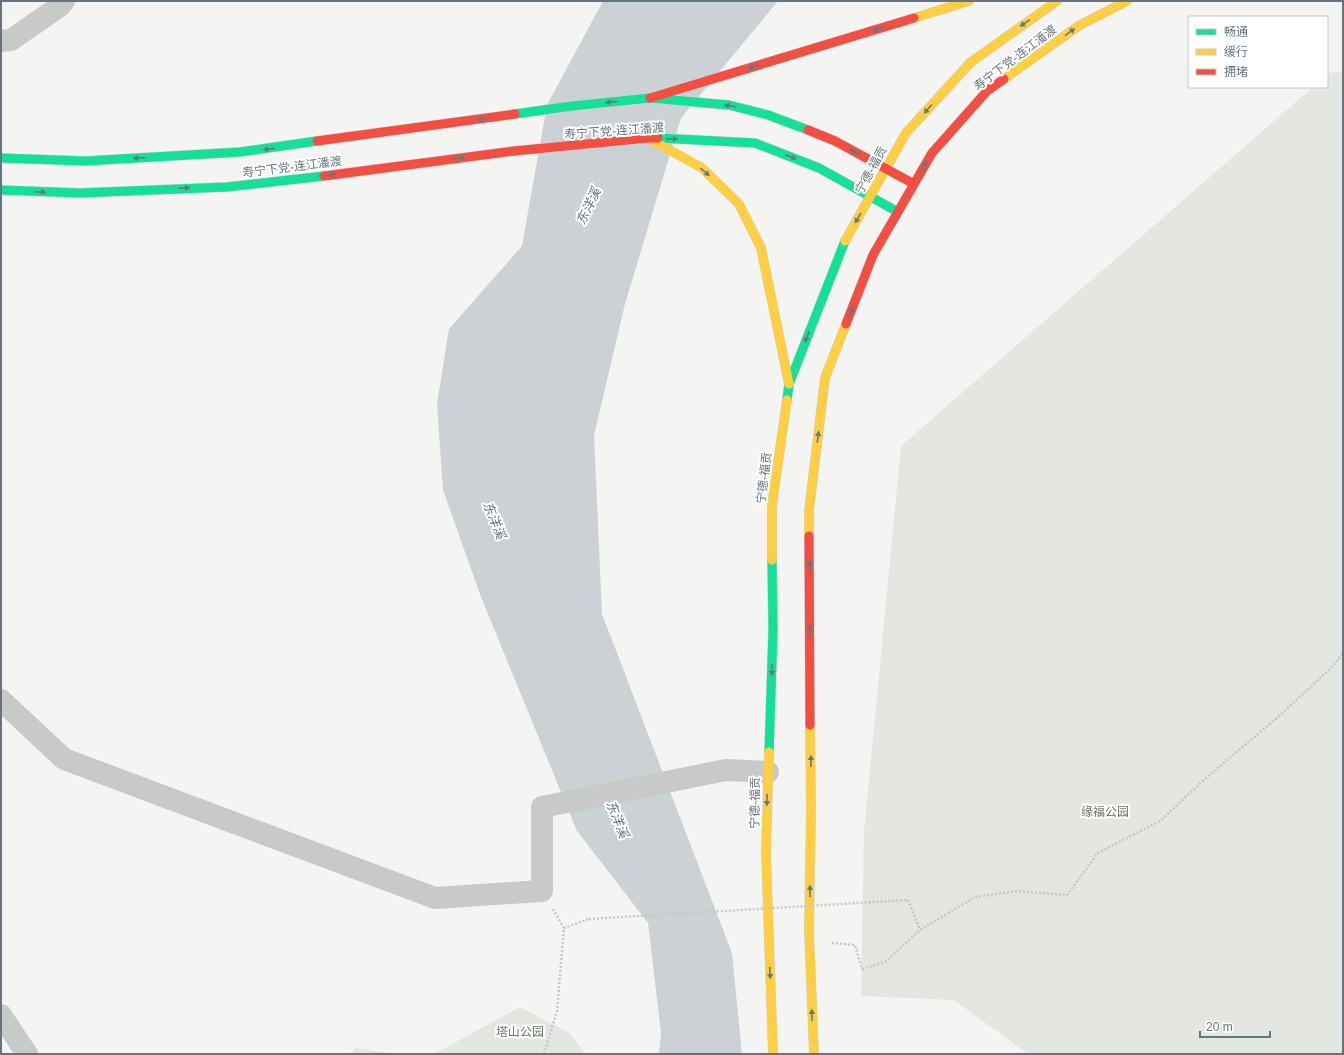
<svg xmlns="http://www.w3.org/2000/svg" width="1344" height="1055" viewBox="0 0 1344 1055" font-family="Helvetica,'Noto Sans SC',sans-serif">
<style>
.green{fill:#e4e6e1}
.water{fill:#cbd1d4}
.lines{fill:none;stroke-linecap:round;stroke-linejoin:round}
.fast-casing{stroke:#d0d0d1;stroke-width:10}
.slow-casing{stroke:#d0d0d1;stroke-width:10}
.jam-casing{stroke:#d0d0d1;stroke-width:10}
.path{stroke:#c6c7c8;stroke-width:2.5;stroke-dasharray:2 2;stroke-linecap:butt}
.street{stroke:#c8caca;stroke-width:22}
.fast{stroke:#16e098;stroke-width:9}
.slow{stroke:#ffcf43;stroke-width:9}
.jam{stroke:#f24e42;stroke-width:9}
.path-bridge{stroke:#c6c7c8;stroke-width:2.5;stroke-dasharray:2 2;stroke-linecap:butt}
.oneway{fill:#637981}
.labels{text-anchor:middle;stroke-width:4;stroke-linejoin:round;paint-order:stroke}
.street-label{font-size:12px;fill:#677480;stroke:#fff}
.park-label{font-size:12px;fill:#687865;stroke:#fff}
.water-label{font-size:13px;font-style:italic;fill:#63757d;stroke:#fff}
</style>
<rect width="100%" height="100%" fill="#f4f4f3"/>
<!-- green -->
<g class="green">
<path d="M 1343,71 L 1343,1054 L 1028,1054 L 954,1000 L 861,996 L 864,832 L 901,446 L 1313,87 L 1327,87 L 1327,75 L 1329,73 Z"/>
<path d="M 520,1007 L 569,1033 L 586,1054 L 434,1054 Z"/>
<path d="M 355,1048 L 396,1054 L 350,1054 Z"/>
</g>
<!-- water -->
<path class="water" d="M 603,1 L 778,1 L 681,118 L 625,304 L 594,435 L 602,614 L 732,953 L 742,1054 L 659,1054 L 661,1033 L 648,923 L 577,831 L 481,597 L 443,490 L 437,404 L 449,329 L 522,246 L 547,105 Z"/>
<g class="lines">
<!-- fast casing -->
<g class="fast-casing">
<g id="fast">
<path d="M 515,114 L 572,106 L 650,98 L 729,105 L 768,115 L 808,130"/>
<path d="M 658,138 L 755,143 L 819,168 L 898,212"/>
<path d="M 1,158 L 86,161 L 240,152 L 317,141"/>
<path d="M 1,190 L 80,193 L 227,187 L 324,176"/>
<path d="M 787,400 L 789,384 L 845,241"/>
<path d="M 769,752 L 773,631 L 772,560"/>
</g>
</g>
<!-- slow casing -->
<g class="slow-casing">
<g id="slow">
<path d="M 914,18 L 969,1"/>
<path d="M 1004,79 L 1080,25 L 1127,1"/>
<path d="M 648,138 L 702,168 L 739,204 L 761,248 L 789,384"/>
<path d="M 845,241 L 906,133 L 971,62 L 1057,1"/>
<path d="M 809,536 L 809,511 L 825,378 L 846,324"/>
<path d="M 772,560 L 772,505 L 787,400"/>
<path d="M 810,725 L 811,811 L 809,930 L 814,1054"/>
<path d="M 769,752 L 766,852 L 773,1054"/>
</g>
</g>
<!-- jam casing -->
<g class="jam-casing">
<g id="jam">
<path d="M 650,98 L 914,18"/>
<path d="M 808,130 L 835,141 L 914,184"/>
<path d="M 317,141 L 515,114"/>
<path d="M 324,176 L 514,151 L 648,138 L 658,138"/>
<path d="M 846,324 L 873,255 L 932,153 L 987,91 L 1004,79"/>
<path d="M 809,536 L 810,725"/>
</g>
</g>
<!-- path -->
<g class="path">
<path d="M 908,900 L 920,930"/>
<path d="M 553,909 L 564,928"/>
<path d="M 832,943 L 855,945 L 862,969 L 885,962 L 920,930 L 975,897 L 1017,891 L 1067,895 L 1098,853 L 1160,821 L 1206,778 L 1278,717 L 1333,666 L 1343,653"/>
<path d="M 544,1054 L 557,1011 L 564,928 L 589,919"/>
</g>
<!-- street -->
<g class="street">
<path d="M 1,41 L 11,40 L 60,6 L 64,1"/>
<path d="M 1,700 L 64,759 L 435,898 L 542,891 L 542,807 L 726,770 L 768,772"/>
<path d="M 1,1015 L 27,1054"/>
</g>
<!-- fast -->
<use href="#fast" class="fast"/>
<!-- slow -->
<use href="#slow" class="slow"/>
<!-- jam -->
<use href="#jam" class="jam"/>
<!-- path-bridge -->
<path class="path-bridge" d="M 589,919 L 908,900"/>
</g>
<!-- one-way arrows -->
<defs><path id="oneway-solid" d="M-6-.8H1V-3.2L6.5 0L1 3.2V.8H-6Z"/></defs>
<g class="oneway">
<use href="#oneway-solid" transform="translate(1025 23) rotate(145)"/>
<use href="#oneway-solid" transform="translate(878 29) rotate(163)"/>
<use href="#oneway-solid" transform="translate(1070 32) rotate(-36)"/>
<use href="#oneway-solid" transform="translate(754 67) rotate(163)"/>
<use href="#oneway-solid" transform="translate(611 102) rotate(174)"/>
<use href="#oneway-solid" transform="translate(730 106) rotate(-170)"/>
<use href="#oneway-solid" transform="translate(928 109) rotate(132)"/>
<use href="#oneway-solid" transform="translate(483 119) rotate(172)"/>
<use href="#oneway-solid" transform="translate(672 139) rotate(1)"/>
<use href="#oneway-solid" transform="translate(269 149) rotate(173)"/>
<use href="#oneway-solid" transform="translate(855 152) rotate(-152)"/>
<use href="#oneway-solid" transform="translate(791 157) rotate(21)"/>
<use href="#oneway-solid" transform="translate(139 158) rotate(177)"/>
<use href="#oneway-solid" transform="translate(459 158) rotate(-7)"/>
<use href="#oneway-solid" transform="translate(924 166) rotate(-60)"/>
<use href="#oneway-solid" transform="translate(705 172) rotate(41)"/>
<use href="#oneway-solid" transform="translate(330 175) rotate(-7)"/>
<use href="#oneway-solid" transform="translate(184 188) rotate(-2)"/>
<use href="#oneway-solid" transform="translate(40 192) rotate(2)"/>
<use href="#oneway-solid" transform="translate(858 218) rotate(120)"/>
<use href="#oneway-solid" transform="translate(851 312) rotate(-68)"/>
<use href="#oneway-solid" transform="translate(807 337) rotate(111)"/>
<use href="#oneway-solid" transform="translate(818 437) rotate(-83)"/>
<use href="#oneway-solid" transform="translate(810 566) rotate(-91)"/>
<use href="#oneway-solid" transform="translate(810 631) rotate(-90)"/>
<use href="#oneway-solid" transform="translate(772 670) rotate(92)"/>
<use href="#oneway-solid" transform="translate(811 761) rotate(-90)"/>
<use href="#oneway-solid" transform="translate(767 800) rotate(91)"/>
<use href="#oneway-solid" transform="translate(810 891) rotate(-89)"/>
<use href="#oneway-solid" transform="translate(770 973) rotate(88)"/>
<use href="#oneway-solid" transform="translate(812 1015) rotate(-92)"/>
</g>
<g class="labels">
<!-- street labels -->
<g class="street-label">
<text transform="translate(1015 58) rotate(-37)" y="4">寿宁下党-连江潘渡</text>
<text transform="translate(614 131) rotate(-4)" y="4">寿宁下党-连江潘渡</text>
<text transform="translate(292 167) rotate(-7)" y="4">寿宁下党-连江潘渡</text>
<text transform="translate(871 170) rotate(-61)" y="4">宁德-福贡</text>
<text transform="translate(764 478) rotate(-83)" y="4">宁德-福贡</text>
<text transform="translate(755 803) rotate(-89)" y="4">宁德-福贡</text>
</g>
<!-- park labels -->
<g class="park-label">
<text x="1105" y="816">缘福公园</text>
<text x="520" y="1036">塔山公园</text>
</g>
<!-- water labels -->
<g class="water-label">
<text transform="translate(588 206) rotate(-64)" y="5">东洋溪</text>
<text transform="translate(495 520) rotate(68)" y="5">东洋溪</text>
<text transform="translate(618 819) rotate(68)" y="5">东洋溪</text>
</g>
</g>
<!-- border -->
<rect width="1344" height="1055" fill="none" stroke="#677480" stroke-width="4"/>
<!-- legend -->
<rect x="1188" y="16" width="140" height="72" fill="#ffffff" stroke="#c2c7cc"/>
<rect x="1196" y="29" width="20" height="6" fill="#16e098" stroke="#c2c7cc"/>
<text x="1224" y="36" font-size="12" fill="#677480">畅通</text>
<rect x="1196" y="49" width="20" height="6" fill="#ffcf43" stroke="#c2c7cc"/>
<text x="1224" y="56" font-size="12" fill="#677480">缓行</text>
<rect x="1196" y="69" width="20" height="6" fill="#f24e42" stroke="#c2c7cc"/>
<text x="1224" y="76" font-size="12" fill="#677480">拥堵</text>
<!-- scale -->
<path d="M1200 1031v6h70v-6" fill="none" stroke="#677480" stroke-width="2"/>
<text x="1206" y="1031" font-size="12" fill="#677480" stroke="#ffffff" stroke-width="3" paint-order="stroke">20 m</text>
</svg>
